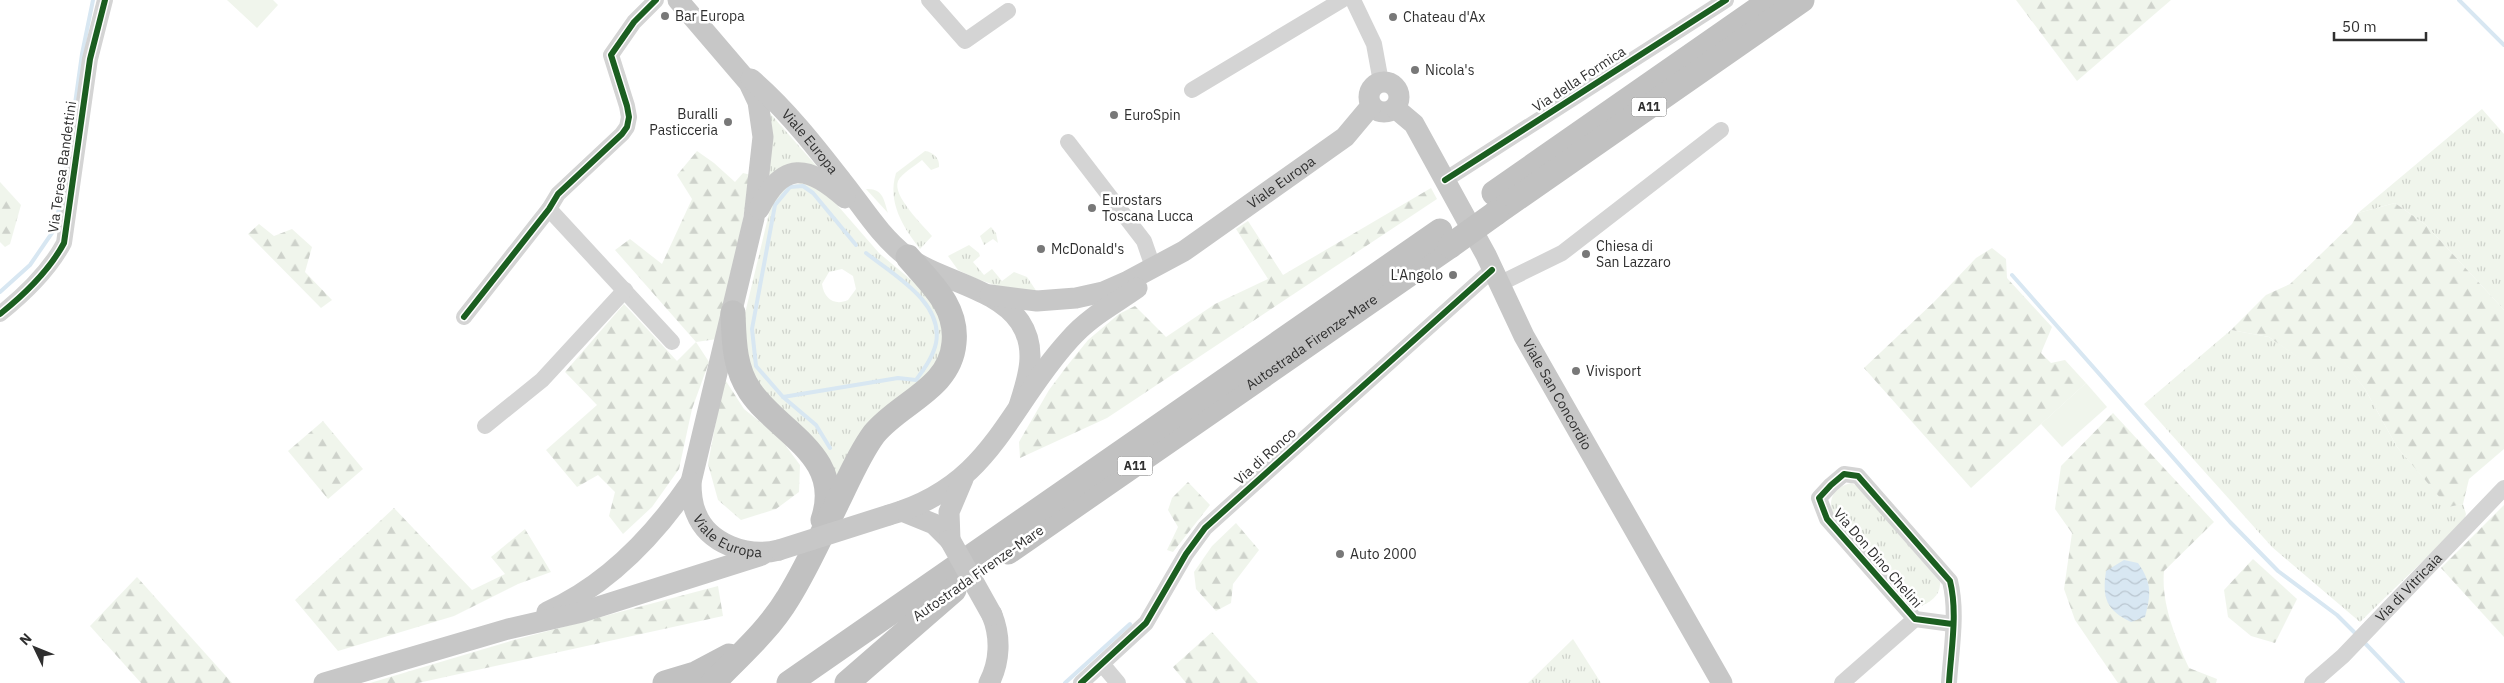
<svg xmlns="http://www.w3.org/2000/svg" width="2504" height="683" viewBox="0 0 2504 683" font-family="'IBM Plex Sans',sans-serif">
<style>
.grass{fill:url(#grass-tufts);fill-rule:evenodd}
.forest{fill:url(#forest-firs)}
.pitch{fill:#f0f5ec}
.water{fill:url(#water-waves)}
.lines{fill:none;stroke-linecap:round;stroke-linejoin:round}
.stream{stroke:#d8e7f2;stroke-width:4}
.minor{stroke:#d4d4d4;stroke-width:16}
.major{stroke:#c7c7c7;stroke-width:21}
.highway{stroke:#c1c1c1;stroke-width:25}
.major-bridge{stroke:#c7c7c7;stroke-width:21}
.highway-bridge{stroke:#c1c1c1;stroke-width:25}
.cycleway-casing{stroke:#fff;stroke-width:9}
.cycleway{stroke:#1b5e20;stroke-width:6}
.poi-dot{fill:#787878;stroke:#fff;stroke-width:2}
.labels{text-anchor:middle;stroke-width:5;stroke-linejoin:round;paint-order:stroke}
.shield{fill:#fff;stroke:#6d6d6d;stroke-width:1}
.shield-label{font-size:12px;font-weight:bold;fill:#2f2f2f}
.poi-label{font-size:14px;fill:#2f2f2f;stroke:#fff;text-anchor:start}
.street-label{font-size:14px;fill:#2f2f2f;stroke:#fff}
</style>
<defs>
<pattern id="grass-tufts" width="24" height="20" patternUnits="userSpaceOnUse" patternTransform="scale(1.25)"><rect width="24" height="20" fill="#f0f5ec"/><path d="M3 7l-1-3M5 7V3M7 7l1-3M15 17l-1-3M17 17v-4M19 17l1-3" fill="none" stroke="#ced2cb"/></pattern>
<pattern id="forest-firs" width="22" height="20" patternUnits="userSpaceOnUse" patternTransform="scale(1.25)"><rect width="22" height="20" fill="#f0f5ec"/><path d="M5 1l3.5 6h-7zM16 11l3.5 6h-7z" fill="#ced2cb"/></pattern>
<pattern id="water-waves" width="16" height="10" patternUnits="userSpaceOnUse" patternTransform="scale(1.25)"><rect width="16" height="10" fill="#d8e7f2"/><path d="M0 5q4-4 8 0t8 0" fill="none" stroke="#bac6d0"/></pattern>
</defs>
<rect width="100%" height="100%" fill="#fff"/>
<!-- grass -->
<g class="grass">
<path d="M 2482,109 L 2504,134 L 2504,310 L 2426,225 L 2395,203 L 2358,213 Z"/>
<path d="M 768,111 L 820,170 L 769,175 Z"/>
<path d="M 925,151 C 933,152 940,158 939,167 L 931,170 L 922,160 C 915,166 902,173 898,181 C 892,196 923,225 932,236 L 920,249 C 903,227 887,202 896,173 Z"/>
<path d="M 804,182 L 825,191 L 879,253 L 928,294 L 939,308 L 946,349 L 839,485 L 756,392 L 742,326 L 771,205 L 786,187 ZM 842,269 L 853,276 L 856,289 L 848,300 C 835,306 824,299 822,284 L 829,272 Z"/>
<path d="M 866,189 C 883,188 884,200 888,213 Z"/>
<path d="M 991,227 L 996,233 L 998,243 L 993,239 L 984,245 L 980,236 Z"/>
<path d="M 969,245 L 979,253 L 980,256 L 973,262 L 984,275 L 992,269 L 1002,281 L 1014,272 L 1027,277 L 1037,292 L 1006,289 L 977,279 L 958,270 L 948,256 Z"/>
<path d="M 2231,330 L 2269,337 L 2314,368 L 2340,356 L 2365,389 L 2397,447 L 2448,506 L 2463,504 L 2466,514 L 2464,521 L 2360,622 L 2272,547 L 2144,404 Z"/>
<path d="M 1851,483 L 1859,487 L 1940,582 C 1941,595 1930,603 1918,607 L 1911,603 L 1832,515 C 1828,498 1834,487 1851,483 Z"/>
<path d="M 1573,639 L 1601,683 L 1528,683 Z"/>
</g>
<!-- forest -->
<g class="forest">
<path d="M 2016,0 L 2171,0 L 2077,81 Z"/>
<path d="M 697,151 L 714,163 L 735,182 L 743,173 L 751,175 L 738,247 L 717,339 L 696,342 L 709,362 L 692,409 L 679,469 L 652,507 L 623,534 L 609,516 L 615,492 L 598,475 L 577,487 L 546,450 L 597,405 L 565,372 L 624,304 L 677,361 L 696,342 L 615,250 L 630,239 L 662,264 L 692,199 L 677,175 Z"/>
<path d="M 0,182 L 21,205 L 10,244 L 5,247 L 0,242 Z"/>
<path d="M 1431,188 L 1437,199 L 1107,418 L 1020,458 L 1019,442 L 1049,390 L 1067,366 L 1088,340 L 1119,314 L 1135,306 L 1166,337 L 1215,304 L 1268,279 L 1236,229 L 1248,221 L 1283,275 Z"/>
<path d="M 2395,203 L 2426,225 L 2504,310 L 2504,449 L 2469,479 L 2463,504 L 2448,507 L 2397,447 L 2365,389 L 2340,357 L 2314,369 L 2269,337 L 2231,330 L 2266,295 L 2290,284 L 2352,224 L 2358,213 Z"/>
<path d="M 259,224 L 274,236 L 292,229 L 312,247 L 305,272 L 332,300 L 321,308 L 248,234 Z"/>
<path d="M 1992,248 L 2006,259 L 2007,278 L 2052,327 L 2041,353 L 2051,363 L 2065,360 L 2086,383 L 1971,488 L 1864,368 L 1934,302 L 1976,258 Z"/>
<path d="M 724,378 L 744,409 L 780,438 L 800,465 L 799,492 L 776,509 L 741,520 L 718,500 L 708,464 Z"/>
<path d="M 2113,413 L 2214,522 L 2164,571 C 2161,604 2176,639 2189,668 L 2217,679 L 2216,683 L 2118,683 L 2075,620 L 2064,589 L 2072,533 L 2055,509 L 2061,466 Z"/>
<path d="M 323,421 L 363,469 L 328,499 L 288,451 Z"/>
<path d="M 1188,482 L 1210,505 L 1173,552 L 1167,550 L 1178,527 L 1168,510 L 1172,498 Z"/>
<path d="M 2504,505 L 2504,637 L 2441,568 Z"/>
<path d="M 394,508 L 472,590 L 505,574 L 491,557 L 525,529 L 551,572 L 518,584 L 454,616 L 338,651 L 295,600 Z"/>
<path d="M 1236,523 L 1259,550 L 1233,584 L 1231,603 L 1216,611 L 1196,589 L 1194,572 L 1212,546 Z"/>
<path d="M 2253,559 L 2297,599 L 2275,643 L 2251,636 L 2228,617 L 2224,590 Z"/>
<path d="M 137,577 L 232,683 L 141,683 L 90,626 Z"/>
<path d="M 718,586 L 723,616 L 418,683 L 370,683 L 514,640 Z"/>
<path d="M 1212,632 L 1258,683 L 1186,683 L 1173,667 Z"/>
</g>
<!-- pitch -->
<g class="pitch">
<path d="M 227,0 L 273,0 L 278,5 L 257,28 Z"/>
<path d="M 2086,383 L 2107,407 L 2062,447 L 2041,424 Z"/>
</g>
<!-- water -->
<path class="water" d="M 2124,560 L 2138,563 C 2152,583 2151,594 2145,617 L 2131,622 C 2106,610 2102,598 2106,571 Z"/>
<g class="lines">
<!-- stream -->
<g class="stream">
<path d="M 2459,0 L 2504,45"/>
<path d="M 2012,275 L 2230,522 L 2278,571 L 2337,615 L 2357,635"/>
<path d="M 0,292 L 30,265 L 54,230 L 62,196 L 82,54 L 93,0"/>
<path d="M 783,397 L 898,378 L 916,380 C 924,369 933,357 936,343 C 944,302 892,274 866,253"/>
<path d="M 830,448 L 816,425 L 783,397 L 756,366 L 752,329 L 775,205 L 790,187 L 803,186 L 813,193 L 856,245"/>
<path d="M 2362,640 L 2403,683"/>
<path d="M 1065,683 L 1130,624"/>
</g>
<!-- minor -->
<g class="minor">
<path d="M 929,0 L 965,41 L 1008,11"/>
<path d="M 1353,0 L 1374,44 L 1381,82"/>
<path d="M 1192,90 L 1342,0"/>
<path d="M 1068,142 L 1144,241 L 1153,267"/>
<path d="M 1445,180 L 1726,0"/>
<path d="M 549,209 L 672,342"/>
<path d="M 1499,284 L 1562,253 L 1721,130"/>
<path d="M 0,314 C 25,294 49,271 64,243 L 90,59 L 105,0"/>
<path d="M 464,317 L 549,209 L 558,194 L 622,134 L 627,127 L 629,117 L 627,106 L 611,55 L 634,22 L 656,0"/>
<path d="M 485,426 L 542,380 L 625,290"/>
<path d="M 1102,664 L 1118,683"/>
<path d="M 1081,683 L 1146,623 L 1186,554 L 1205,528 L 1492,270"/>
<path d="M 1842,683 L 1915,619"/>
<path d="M 1949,683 C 1951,650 1958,613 1950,581 L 1858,476 L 1844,474 L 1831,485 L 1819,498 L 1827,519 L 1915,619 L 1952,624"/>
<path id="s1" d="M 2312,683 L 2343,656 L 2504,488"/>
</g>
<!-- major -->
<g class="major">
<path id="s2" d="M 678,0 L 749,83 L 758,102 L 763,137 L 754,218 L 691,482 C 691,492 692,504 696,513 C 708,544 748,558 779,550"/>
<path id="s3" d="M 751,79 C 785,108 815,146 842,181 C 863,207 879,235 906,256 C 939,281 996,287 1020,322 C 1038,349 1028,378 1019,406"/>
<circle cx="1384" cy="97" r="15"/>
<path id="s4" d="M 1395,108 L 1414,124 L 1436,164 L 1486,255 L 1524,336 L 1722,683"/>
<path d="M 759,209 C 783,160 808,165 845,198"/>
<path id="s5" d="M 990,295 L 1037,301 L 1076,298 L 1103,292 L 1128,281 L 1184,251 L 1345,137 L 1371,106"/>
<path d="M 902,511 L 934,524 L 950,540"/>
<path d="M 889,515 C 992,486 1006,409 1070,339 C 1089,317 1113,305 1137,288"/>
<path d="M 950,540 L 949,512 L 963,479"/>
<path d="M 547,612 C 608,585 654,536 691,482"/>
<path d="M 324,683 L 508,629 L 582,612 L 762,555"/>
<path d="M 989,683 C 1000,662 1001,637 992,615"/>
</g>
<!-- highway -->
<g class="highway">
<path d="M 1494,193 L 1771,0"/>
<path d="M 1496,213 L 1802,0"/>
<path d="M 733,313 C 734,340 734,368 750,391 C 778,433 845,455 823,520"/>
<path id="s6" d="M 1008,552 L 1450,246"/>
<path d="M 665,683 L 695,674 L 729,656"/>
<path d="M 713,683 C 739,656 769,630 788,598 C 808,566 823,531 840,497 C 850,476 860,453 874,434 C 900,402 950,389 954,343 C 958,306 930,283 908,257"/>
<path d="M 789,683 L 1440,231"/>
<path d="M 847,683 L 954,590"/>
</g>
<!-- major-bridge -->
<g class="major-bridge">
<path d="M 950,540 L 992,615"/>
<path d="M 779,550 L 889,515"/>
</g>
<!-- highway-bridge -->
<path class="highway-bridge" d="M 1450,246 L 1496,213"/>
<!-- cycleway casing -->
<g class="cycleway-casing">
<g id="cycleway">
<path d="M 1445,180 L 1726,0"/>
<path d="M 0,314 C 25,294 49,271 64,243 L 90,59 L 105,0"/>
<path d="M 464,317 L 549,209 L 558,194 L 622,134 L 627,127 L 629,117 L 627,106 L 611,55 L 634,22 L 656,0"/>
<path d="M 1081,683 L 1146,623 L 1186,554 L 1205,528 L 1492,270"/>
<path d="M 1949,683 C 1951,650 1958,613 1950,581 L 1858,476 L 1844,474 L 1831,485 L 1819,498 L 1827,519 L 1915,619 L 1952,624"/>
</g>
</g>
<!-- cycleway -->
<use href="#cycleway" class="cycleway"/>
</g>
<!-- markers -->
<g class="poi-dot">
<circle cx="665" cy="16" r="5"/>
<circle cx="1393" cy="17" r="5"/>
<circle cx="1415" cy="70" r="5"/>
<circle cx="1114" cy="115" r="5"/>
<circle cx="728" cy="122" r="5"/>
<circle cx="1092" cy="208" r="5"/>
<circle cx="1041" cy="249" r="5"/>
<circle cx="1586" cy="254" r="5"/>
<circle cx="1453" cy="275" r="5"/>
<circle cx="1576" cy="371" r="5"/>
<circle cx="1340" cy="554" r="5"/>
</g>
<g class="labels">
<!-- shield labels -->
<g class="shield">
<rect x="1631.5" y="97.5" width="35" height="19" rx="4"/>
<rect x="1117.5" y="456.5" width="35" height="19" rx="4"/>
</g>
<g class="shield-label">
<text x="1649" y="111">A11</text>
<text x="1135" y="470">A11</text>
</g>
<!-- poi labels -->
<g class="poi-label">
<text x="675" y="21">Bar Europa</text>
<text x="1403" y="22">Chateau d'Ax</text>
<text x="1425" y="75">Nicola's</text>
<text x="718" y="119" text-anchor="end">Buralli<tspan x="718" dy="16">Pasticceria</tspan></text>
<text x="1124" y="120">EuroSpin</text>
<text x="1102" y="205">Eurostars<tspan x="1102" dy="16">Toscana Lucca</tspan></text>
<text x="1596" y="251">Chiesa di<tspan x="1596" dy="16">San Lazzaro</tspan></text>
<text x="1051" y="254">McDonald's</text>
<text x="1443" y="280" text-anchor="end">L'Angolo</text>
<text x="1586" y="376">Vivisport</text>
<text x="1350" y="559">Auto 2000</text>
</g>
<!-- street labels -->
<g class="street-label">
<text transform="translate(1579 79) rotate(-33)" y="5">Via della Formica</text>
<text dy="5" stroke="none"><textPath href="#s3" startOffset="86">Viale Europa</textPath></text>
<text transform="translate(62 167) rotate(-82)" y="5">Via Teresa Bandettini</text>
<text dy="5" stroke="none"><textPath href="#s5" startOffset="324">Viale Europa</textPath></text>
<text dy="5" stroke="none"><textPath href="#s6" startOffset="369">Autostrada Firenze-Mare</textPath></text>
<text dy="5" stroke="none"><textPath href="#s4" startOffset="331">Viale San Concordio</textPath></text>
<text transform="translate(1265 456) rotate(-42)" y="5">Via di Ronco</text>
<text dy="5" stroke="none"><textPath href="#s2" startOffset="592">Viale Europa</textPath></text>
<text transform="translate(1878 558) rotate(49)" y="5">Via Don Dino Chelini</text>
<text transform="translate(978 573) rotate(-35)" y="5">Autostrada Firenze-Mare</text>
<text dy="5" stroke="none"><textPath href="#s1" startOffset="136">Via di Vitricaia</textPath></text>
</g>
</g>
<!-- north arrow -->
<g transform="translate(35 648) rotate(313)" stroke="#ffffff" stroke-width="4" paint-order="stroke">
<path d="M0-4L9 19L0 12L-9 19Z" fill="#2f2f2f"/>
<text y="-8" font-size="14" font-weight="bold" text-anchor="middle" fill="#2f2f2f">N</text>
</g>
<!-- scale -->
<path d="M2334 32v8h92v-8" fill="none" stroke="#2f2f2f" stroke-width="2.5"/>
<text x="2342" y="32" font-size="15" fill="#2f2f2f" stroke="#ffffff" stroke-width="4" paint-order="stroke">50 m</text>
</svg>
